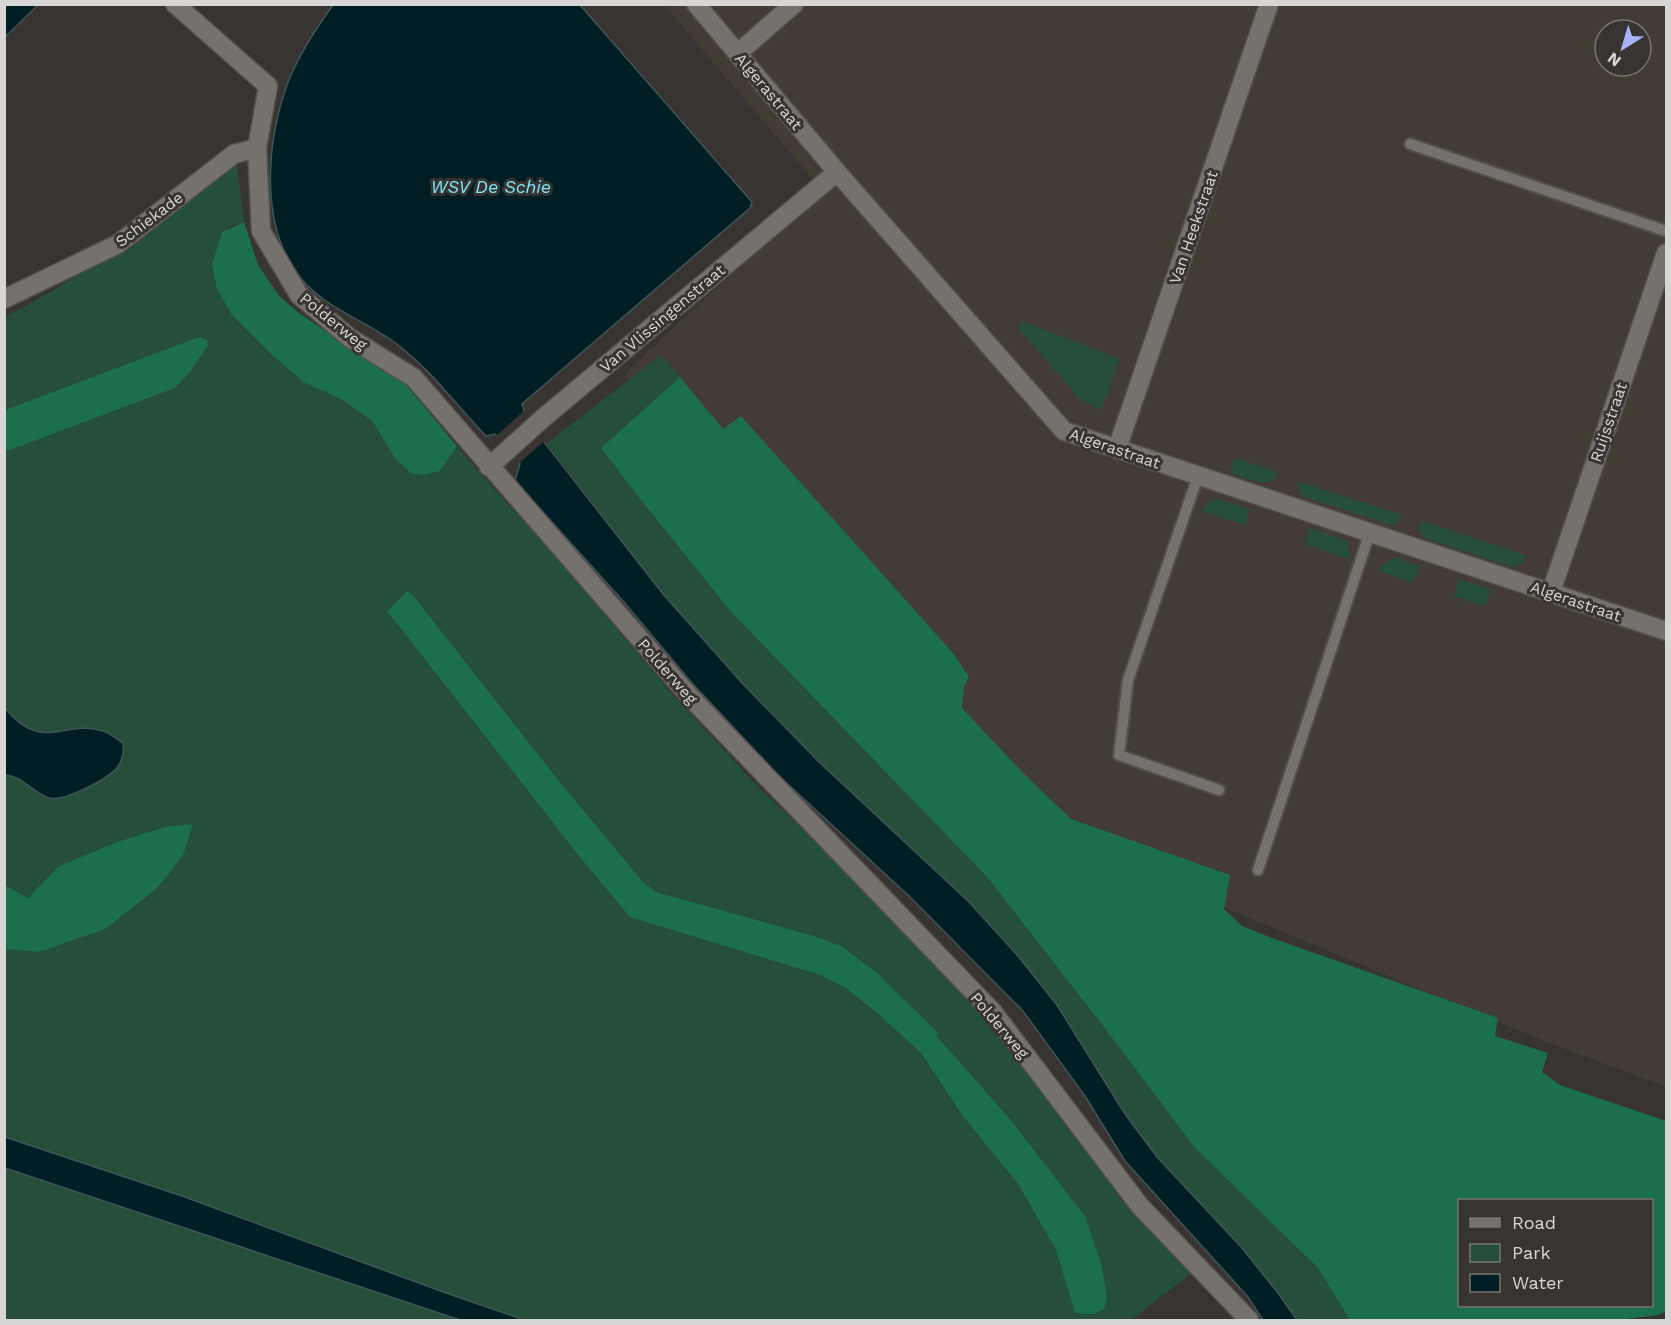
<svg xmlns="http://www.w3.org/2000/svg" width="1671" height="1325" viewBox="0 0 1671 1325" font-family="'Work Sans',sans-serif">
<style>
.built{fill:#433c34;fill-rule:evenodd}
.green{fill:#254f3b;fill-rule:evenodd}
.forest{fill:#1c6f4b;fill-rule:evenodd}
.water{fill:#001e23;stroke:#415558;stroke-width:1.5}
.pier{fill:#373431}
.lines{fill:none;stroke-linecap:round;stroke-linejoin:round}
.service-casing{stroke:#53504d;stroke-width:14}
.minor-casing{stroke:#53504d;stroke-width:21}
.service{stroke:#75716d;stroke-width:10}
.minor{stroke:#75716d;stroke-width:18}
.labels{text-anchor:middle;stroke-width:6;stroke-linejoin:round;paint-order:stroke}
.street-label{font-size:16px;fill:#d8d6d4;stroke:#373431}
.water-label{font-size:18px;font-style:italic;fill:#7de7fa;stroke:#373431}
</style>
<rect width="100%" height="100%" fill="#373431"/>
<!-- built -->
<path class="built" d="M 664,5 L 1666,5 L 1666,1087 L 1549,1043 L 1041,831 L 624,374 L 822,190 ZM 1605,30 L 1641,30 L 1641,66 L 1605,66 Z"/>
<!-- green -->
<g class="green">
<path d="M 236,156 L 244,222 L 234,225 L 222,232 L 212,264 L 232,315 L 273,356 L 303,382 L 343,400 L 373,422 L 394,457 L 439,471 L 457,446 L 501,497 L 534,530 L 675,697 L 762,791 L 893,914 L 1005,1026 L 1192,1273 L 1131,1320 L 520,1320 L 516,1317 L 446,1293 L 182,1196 L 5,1137 L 5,949 L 39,952 L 156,889 L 183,855 L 165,827 L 117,842 L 59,866 L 28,898 L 5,885 L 5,775 C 24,776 34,796 51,799 C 57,799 65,796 70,795 L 86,729 C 52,733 29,738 5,708 L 5,452 L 175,388 L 190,372 L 208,346 L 207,340 L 199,337 L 5,410 L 5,317 L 47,294 L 113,253 ZM 407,591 L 413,595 L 555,776 L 643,882 L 656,892 L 814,936 L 841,946 L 938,1033 L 936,1035 L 1010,1119 L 1085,1216 L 1102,1267 L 1107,1298 L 1075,1313 L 1056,1250 L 1018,1184 L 962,1115 L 921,1053 L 876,1012 L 844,987 L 817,974 L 766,958 L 575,851 L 387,611 Z"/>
<path d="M 1022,321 L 1120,359 L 1101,410 L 1080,399 L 1020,330 Z"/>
<path d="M 661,355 L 680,377 L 601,448 L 640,499 L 732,613 L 987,877 L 1100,1022 L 1195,1148 L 1318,1268 L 1350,1320 L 1297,1320 L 1278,1293 L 1242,1248 L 1157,1157 L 1125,1114 L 1057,1005 L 1018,956 L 969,902 L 818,761 L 743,684 L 663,594 L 547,443 Z"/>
<path d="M 1235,458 L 1277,472 L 1274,480 L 1262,483 L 1230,473 Z"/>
<path d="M 1299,482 L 1402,515 L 1399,521 L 1392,525 L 1302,496 L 1298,487 Z"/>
<path d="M 1218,499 L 1250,509 L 1245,525 L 1202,511 L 1208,503 Z"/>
<path d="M 1421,521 L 1525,555 L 1522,563 L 1513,567 L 1424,538 L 1419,529 Z"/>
<path d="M 1310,528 L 1347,541 L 1351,560 L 1305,544 Z"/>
<path d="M 1394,557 L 1419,566 L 1413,583 L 1379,571 L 1380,567 Z"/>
<path d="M 1459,579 L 1491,590 L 1485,606 L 1454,596 Z"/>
<path d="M 4,1168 L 460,1320 L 5,1320 Z"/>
</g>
<!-- forest -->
<g class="forest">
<path d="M 244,222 L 258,265 L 280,297 L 299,313 L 336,338 L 372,356 L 403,381 L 457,446 L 440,471 L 423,475 L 411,473 L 394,457 L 373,422 L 343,400 L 303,382 L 273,356 L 232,315 L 217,289 L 212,264 L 222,232 Z"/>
<path d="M 199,337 L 207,340 L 208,346 L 190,372 L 175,388 L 5,452 L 5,410 Z"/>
<path d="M 680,377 L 723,429 L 741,416 L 953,653 L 969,677 L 964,686 L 962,708 L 1025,775 L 1071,819 L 1230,875 L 1224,909 L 1242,926 L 1272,938 L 1498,1018 L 1495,1036 L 1548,1053 L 1542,1072 L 1560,1085 L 1666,1121 L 1666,1311 L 1658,1315 L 1618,1320 L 1350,1320 L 1318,1268 L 1195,1148 L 1100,1022 L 987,877 L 732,613 L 640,499 L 601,448 ZM 1652,1200 L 1652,1306 L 1460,1306 L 1460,1200 Z"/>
<path d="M 407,591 L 413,595 L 555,776 L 643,882 L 656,892 L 814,936 L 841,946 L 877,973 L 938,1033 L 936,1035 L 1010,1119 L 1085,1216 L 1102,1266 L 1107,1298 L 1104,1309 L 1093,1314 L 1075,1313 L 1056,1250 L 1018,1184 L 962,1115 L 921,1053 L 876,1012 L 844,987 L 817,974 L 630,917 L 575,851 L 387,611 Z"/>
<path d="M 193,824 L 183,855 L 168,875 L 156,889 L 105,929 L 39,952 L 5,949 L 5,885 L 28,898 L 59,866 L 117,842 L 165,827 Z"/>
</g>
<!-- water -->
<g class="water">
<path d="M 5,4 L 38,4 L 38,5 L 5,37 Z"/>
<path d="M 333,5 L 580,5 L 752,202 L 750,208 L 522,404 L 524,410 L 522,414 L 663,594 L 743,684 L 818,761 L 969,902 L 1018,956 L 1057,1005 L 1125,1114 L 1157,1157 L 1242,1248 L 1278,1293 L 1297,1320 L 1263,1320 L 1248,1297 L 1125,1161 L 1085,1096 L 1023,1011 L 910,897 L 778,775 L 691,682 L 624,602 L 515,481 L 520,464 L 495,434 L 486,436 C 457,406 431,370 398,345 C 370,323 332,311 307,285 C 257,234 265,137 291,75 C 302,50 317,27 333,5 Z"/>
<path d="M 5,708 C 42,754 64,719 103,731 C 110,733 117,739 123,743 C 124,752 122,762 116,769 C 105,780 64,802 49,798 C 33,793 23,776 5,775 Z"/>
<path d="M 5,1137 L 182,1196 L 446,1293 L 516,1317 L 520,1320 L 460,1320 L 5,1168 Z"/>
</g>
<!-- pier -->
<path class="pier" d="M 526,409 L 525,413 L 547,439 L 516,466 L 494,438 Z"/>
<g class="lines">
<!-- service casing -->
<g class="service-casing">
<g id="service">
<path d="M 1410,144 L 1666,231"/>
<path d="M 1198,476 L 1128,680 L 1119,755 L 1219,790"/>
<path d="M 1258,870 L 1370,532"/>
</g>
</g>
<!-- minor casing -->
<g class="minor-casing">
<g id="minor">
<path d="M 175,4 L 268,86 L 257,148 L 261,231 L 299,295 L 350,338 L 414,378 L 691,698 L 993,1012 L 1140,1206 L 1249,1320"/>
<path d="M 696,4 L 837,172 L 1064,431 L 1666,631"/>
<path d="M 738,53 L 794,4"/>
<path d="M 4,299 L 118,244 L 234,154 L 257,148"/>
<path d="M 1117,449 L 1269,4"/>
<path d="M 489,467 L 542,419 L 837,172"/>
<path d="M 1551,592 L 1666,253"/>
</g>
</g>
<!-- service -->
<use href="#service" class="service"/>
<!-- minor -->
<use href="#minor" class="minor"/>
</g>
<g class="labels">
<!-- street labels -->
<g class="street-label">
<text transform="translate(769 91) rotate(50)" y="6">Algerastraat</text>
<text transform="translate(149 219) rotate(-37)" y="6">Schiekade</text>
<text transform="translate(1193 227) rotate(-71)" y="6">Van Heekstraat</text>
<text transform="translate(662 318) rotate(-40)" y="6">Van Vlissingenstraat</text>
<text transform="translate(334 321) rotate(39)" y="6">Polderweg</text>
<text transform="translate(1608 422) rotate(-71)" y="6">Ruijsstraat</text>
<text transform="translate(1115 448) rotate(19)" y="6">Algerastraat</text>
<text transform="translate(1576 601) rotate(19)" y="6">Algerastraat</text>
<text transform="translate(668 671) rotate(49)" y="6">Polderweg</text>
<text transform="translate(1000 1025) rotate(50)" y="6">Polderweg</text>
</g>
<!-- water labels -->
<g class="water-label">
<text x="491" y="193">WSV De Schie</text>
</g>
</g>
<!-- border -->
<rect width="1671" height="1325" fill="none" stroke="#d8d6d4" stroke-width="12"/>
<!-- legend -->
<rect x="1458" y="1199" width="195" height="108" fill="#373431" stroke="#777572" stroke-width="1.5"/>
<rect x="1470" y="1218" width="30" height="9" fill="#75716d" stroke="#777572" stroke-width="1.5"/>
<text x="1512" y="1229" font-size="18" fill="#d8d6d4">Road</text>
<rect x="1470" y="1244" width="30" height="18" fill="#254f3b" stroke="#777572" stroke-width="1.5"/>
<text x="1512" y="1259" font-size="18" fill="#d8d6d4">Park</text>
<rect x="1470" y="1274" width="30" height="18" fill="#001e23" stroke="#777572" stroke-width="1.5"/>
<text x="1512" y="1289" font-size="18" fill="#d8d6d4">Water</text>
<!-- north arrow -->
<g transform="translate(1623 48) rotate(217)"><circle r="28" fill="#373431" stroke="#777572" stroke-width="1.5"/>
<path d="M0-4.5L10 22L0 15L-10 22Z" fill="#a7b1fc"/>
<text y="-9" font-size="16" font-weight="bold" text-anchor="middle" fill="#d8d6d4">N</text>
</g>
</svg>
